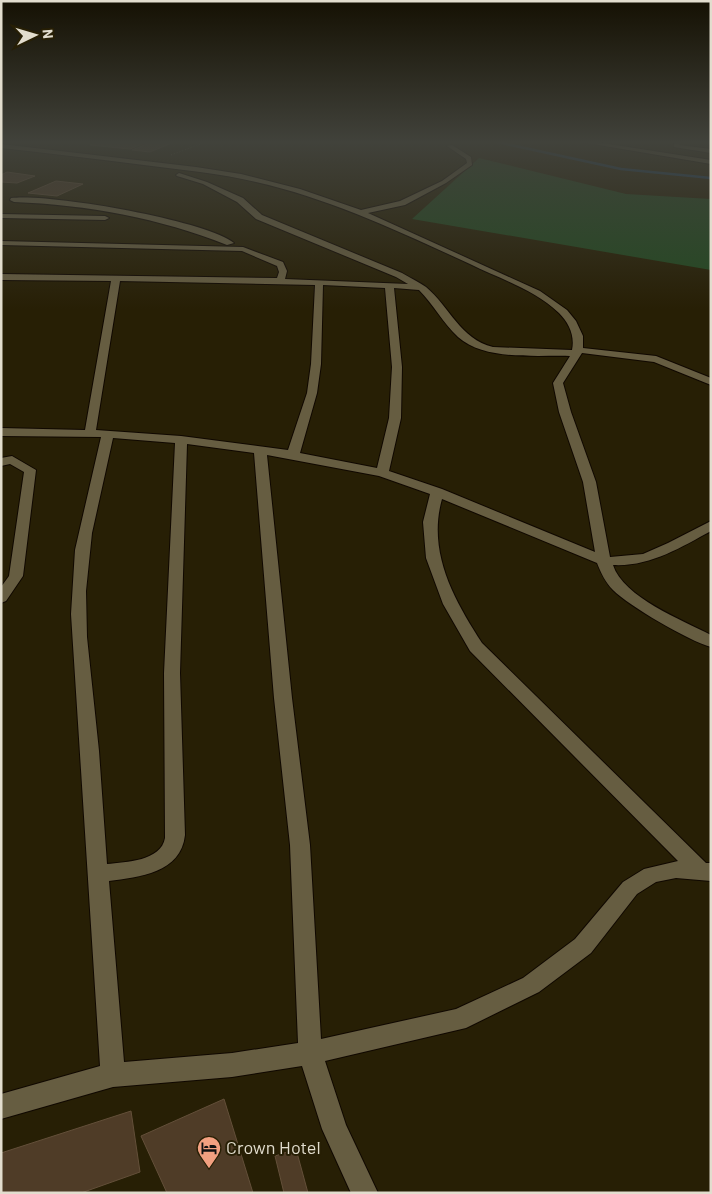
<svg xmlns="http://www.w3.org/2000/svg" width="712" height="1194" viewBox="0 0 712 1194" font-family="Barlow,sans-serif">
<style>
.green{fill:#234921}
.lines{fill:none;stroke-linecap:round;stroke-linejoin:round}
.stream{stroke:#1b446c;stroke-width:2.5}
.building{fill:#4f3c27;stroke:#634f39}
.minor-casing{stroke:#100800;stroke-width:2}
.path{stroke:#6b644e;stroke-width:1;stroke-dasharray:1 2;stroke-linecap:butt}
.minor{fill:#665d41;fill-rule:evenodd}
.labels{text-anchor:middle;stroke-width:4;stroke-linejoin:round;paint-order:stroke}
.near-poi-label{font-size:18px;fill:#e2ddce;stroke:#271f05;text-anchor:start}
</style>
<rect width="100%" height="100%" fill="#271f05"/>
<!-- green -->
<path class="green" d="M 479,158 L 626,194 L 711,199 L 711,270 L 412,219 Z"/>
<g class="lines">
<!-- stream -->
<path class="stream" d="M 497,142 L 621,169 L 711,178"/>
</g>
<!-- building -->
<g class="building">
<path d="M 98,142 L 147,142 L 130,149 L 90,145 Z"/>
<path d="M 152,142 L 174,142 L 150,152 L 132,150 Z"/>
<path d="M 7,172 L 35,176 L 17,183 L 1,182 L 1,175 Z"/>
<path d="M 56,181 L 83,184 L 57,196 L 28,193 Z"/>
<path d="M 224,1099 L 253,1193 L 167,1193 L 141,1136 Z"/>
<path d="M 131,1111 L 140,1172 L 81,1193 L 1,1193 L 1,1153 Z"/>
<path d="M 296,1149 L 308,1193 L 284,1193 L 275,1156 Z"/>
</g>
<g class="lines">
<!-- minor casing -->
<g class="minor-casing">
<g id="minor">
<path d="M 581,142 L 596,142 L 711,160 L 711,164 Z"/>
<path d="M 674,142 L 680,142 L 679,145 L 711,149 L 711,153 L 674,147 Z"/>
<path d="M 1,144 L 196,167 L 241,174 L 300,189 L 361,210 L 400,201 L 442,181 L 467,163 L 466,159 L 447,146 L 452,145 L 471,157 L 472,165 L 446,183 L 405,205 L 368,213 L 540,291 L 567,310 L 576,321 L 583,336 L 583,348 L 656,356 L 711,378 L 711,385 L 654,362 L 582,353 L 563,383 L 571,412 L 596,482 L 610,557 L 643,554 L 668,543 L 711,521 L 711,531 C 680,548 649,567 613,565 C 623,597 682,620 711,635 L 711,647 C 689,641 629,606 613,590 C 605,582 601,573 597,563 L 442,499 C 427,552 454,600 482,643 L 706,863 L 711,863 L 711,881 L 676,878 L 656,882 L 637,894 L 591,953 L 539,992 L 466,1028 L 325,1061 L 346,1125 L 378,1193 L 351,1193 L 322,1129 L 302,1066 L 232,1077 L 113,1087 L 1,1119 L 1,1094 L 100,1066 L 71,614 L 75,550 L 101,437 L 1,436 L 1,428 L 85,430 L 111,281 L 1,280 L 1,274 L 277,278 L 279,272 L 277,266 L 242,251 L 1,245 L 1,241 L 243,247 L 283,262 L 287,271 L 285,279 L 408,284 L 396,277 L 256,219 L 237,202 L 203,184 L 177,176 L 176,175 L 179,173 L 207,182 L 243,198 L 262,215 L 402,273 C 410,278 419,282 426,287 C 450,307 460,339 493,347 L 572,350 C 575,336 569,323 559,313 C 534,289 500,279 470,264 C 400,232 331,199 256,182 C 219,173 181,170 144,165 C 96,159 49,153 1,148 ZM 120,281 L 315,285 L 311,364 L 307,393 L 288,450 L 181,436 L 96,430 ZM 323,285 L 385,288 L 392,367 L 389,418 L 377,468 L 300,453 L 317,393 L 321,364 ZM 394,288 L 419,290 C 433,304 443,323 458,337 C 485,361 536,355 570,356 L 553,383 L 559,412 L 583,482 L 595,552 L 442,489 L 389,471 L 401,418 L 402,367 ZM 113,438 L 175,443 L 164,673 L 165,838 C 161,861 126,862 107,864 L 99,751 L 87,637 L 86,591 L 92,533 ZM 187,444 L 254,453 L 274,698 L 290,845 L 298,1043 L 232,1053 L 124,1062 L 109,881 C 139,877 181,873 185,835 L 180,673 ZM 267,455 L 379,476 L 430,494 L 423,522 L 426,558 L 443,604 L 470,651 L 678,861 L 644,869 L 623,882 L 575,939 L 523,978 L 456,1009 L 321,1039 L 310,845 L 292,698 Z"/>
<path d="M 11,198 C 49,193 206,220 234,243 L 227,245 C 159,218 88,205 14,202 L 10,200 Z"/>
<path d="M 1,214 L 105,216 L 109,218 L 105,220 L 1,218 Z"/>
<path d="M 12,456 L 36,470 L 23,576 L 6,601 L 1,603 L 1,587 L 9,576 L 24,472 L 10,464 L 1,466 L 1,458 Z"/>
</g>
</g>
<!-- path -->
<path class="path" d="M 171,155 L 206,142"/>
<!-- minor -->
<use href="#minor" class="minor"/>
</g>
<!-- sky -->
<linearGradient id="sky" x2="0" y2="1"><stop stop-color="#151103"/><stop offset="0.46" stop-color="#41423b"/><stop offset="1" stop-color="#41423b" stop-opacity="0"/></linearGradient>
<rect width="712" height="309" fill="url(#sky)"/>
<!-- icons -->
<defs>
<g id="hotel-pin" transform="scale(1.25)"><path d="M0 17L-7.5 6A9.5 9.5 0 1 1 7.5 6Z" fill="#f2a080" stroke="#271f05"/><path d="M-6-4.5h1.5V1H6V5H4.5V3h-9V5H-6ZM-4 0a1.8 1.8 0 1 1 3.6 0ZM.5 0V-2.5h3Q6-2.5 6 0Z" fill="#111"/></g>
</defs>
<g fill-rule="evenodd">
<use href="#hotel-pin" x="209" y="1148"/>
</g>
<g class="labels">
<!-- near-poi labels -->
<g class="near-poi-label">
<text x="226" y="1154">Crown Hotel</text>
</g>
</g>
<!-- border -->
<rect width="712" height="1194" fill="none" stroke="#e2ddce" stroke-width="5"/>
<!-- north arrow -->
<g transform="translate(35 35) rotate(85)" stroke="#271f05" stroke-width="4" paint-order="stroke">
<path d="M0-4L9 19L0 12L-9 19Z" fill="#e2ddce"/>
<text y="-8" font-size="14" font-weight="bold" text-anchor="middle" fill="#e2ddce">N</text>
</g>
</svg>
